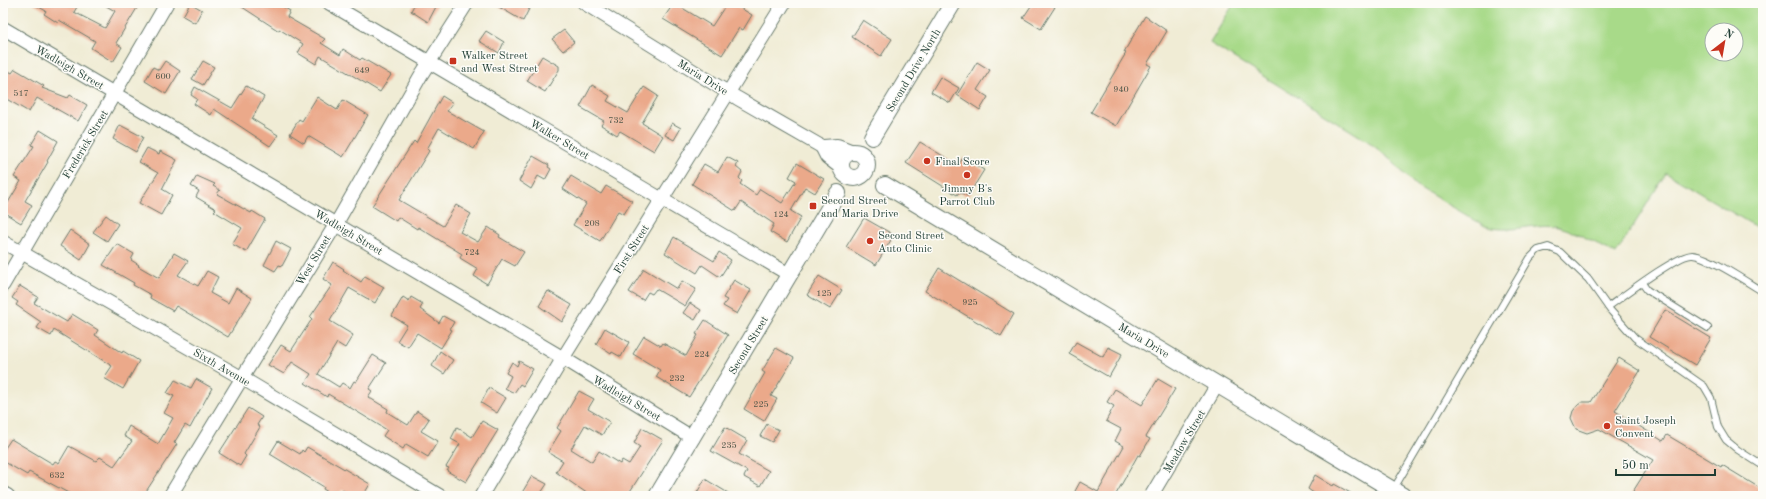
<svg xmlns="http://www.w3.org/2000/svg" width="1766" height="499" viewBox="0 0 1766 499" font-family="'Old Standard TT',serif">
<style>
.green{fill:#a8da89;stroke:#648c5e;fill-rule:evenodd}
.building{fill:#eba98a}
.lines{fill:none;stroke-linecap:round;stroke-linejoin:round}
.service-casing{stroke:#687a6c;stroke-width:8}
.minor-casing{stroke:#687a6c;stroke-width:15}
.tertiary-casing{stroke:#687a6c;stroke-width:18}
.service{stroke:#fff;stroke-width:6}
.minor{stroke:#fff;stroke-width:13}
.tertiary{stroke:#fff;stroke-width:16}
.poi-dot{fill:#c8321e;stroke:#fdfcf7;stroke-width:1.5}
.labels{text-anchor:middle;stroke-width:3;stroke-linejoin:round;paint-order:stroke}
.number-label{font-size:9px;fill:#52584a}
.poi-label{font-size:11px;fill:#1f3d34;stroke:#fdfcf7;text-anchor:start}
.street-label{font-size:11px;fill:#1f3d34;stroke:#fdfcf7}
</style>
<rect width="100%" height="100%" fill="#fdfcf7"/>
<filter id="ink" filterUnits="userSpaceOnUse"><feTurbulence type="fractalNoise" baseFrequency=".025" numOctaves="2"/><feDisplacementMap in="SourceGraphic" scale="8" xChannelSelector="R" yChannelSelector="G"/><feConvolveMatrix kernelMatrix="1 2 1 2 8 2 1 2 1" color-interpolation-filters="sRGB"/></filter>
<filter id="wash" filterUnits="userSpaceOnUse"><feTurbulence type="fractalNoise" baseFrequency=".012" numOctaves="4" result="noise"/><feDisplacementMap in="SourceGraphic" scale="16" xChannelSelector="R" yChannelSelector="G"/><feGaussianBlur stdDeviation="0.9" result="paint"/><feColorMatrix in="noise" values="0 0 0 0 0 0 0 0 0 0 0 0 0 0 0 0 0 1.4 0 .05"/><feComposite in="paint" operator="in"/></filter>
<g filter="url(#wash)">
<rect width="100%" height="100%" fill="#f0ecd5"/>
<!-- green -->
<path class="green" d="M 1234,3 L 1763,3 L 1763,231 L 1666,173 L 1616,254 C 1598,245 1579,232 1559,227 C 1535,221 1512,235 1485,226 L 1415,185 L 1392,161 L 1369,142 L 1210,43 ZM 1712,30 L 1736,30 L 1736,54 L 1712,54 Z"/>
<g id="blocks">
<!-- building -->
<g class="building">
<path d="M 32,3 L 71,3 L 77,7 L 74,12 L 105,28 L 115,11 L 101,3 L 140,3 L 116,43 L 122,47 L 113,62 L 91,48 L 95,41 L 59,20 L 58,23 L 44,14 L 46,11 Z"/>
<path d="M 190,3 L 202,10 L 195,23 L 183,16 Z"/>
<path d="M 236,3 L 277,3 L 290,11 L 287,17 L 325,39 L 321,43 L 340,55 L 343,49 L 360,60 L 362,58 L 391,75 L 380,92 L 320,56 L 316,64 L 298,53 L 303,44 L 279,29 L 279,31 Z"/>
<path d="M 415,3 L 438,3 L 428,22 L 411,11 Z"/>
<path d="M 492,3 L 523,3 L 530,7 L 523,21 Z"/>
<path d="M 674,3 L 712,26 L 727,3 L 732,3 L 752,15 L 743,30 L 739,28 L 722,55 L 663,19 Z"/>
<path d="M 1033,3 L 1048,3 L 1055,7 L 1041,29 L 1023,18 Z"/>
<path d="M 1145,16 L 1167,31 L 1147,64 L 1151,66 L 1116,126 L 1091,112 L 1126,53 L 1124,52 Z"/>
<path d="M 863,20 L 892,39 L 881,56 L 852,37 Z"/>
<path d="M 564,30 L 574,42 L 563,51 L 552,39 Z"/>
<path d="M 486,31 L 504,42 L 499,53 L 479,41 Z"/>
<path d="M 542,56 L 559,66 L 559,70 L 545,92 L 527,81 Z"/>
<path d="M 165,61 L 180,71 L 166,94 L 145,81 L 153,67 L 159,70 Z"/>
<path d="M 203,61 L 214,67 L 203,85 L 192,79 Z"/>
<path d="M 977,62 L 990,70 L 977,90 L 988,97 L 980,110 L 957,95 Z"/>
<path d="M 3,68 L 12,73 L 15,69 L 44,86 L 42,88 L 68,98 L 70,95 L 87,105 L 78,121 L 37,98 L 29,112 L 3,97 Z"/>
<path d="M 940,77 L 959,88 L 950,103 L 931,92 Z"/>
<path d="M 592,85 L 610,96 L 607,101 L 628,113 L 644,87 L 658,96 L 642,123 L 663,136 L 654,151 L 620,131 L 617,135 L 601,125 L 604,121 L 580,107 Z"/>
<path d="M 246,86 L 264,97 L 252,119 L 278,135 L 270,146 L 214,109 L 211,115 L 194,104 L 197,99 L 191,95 L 195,87 L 232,108 Z"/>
<path d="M 442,96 L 453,103 L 447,111 L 484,132 L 474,149 L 439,128 L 427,149 L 429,151 L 399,200 L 443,226 L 456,205 L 471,214 L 460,232 L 478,242 L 488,227 L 500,235 L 499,237 L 524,252 L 515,266 L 502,259 L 487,284 L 474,276 L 478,269 L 460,258 L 462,254 L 418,227 L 417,229 L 398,217 L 396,221 L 372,206 L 414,141 L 416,143 Z"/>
<path d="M 317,97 L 337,110 L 343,100 L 368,115 L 343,157 L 308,136 L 304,143 L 290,134 L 299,119 L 302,121 Z"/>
<path d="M 672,123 L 681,128 L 674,140 L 665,135 Z"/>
<path d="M 120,125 L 143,137 L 136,152 L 113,139 Z"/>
<path d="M 40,130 L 58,141 L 47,161 L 48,162 L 25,201 L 32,205 L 21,223 L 3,212 L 3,211 L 21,181 L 14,177 L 34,146 L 31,145 Z"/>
<path d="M 920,142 L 958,165 L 963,158 L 984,170 L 968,196 L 959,192 L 957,195 L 906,163 Z"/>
<path d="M 147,148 L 159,154 L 160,151 L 177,160 L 162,189 L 172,195 L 161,215 L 139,203 L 158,173 L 139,162 Z"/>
<path d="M 533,156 L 549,165 L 548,167 L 551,169 L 545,180 L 538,176 L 531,189 L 519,181 Z"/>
<path d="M 727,157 L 738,163 L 736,167 L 742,172 L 739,178 L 742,181 L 740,184 L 756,195 L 760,189 L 782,203 L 796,181 L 789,177 L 797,163 L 824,179 L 815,193 L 805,187 L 791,211 L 801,217 L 787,242 L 770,232 L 774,224 L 741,202 L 735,211 L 692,184 L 704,164 L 718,172 Z"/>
<path d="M 197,176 L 215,184 L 213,186 L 220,190 L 217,194 L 251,213 L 252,211 L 265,219 L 246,252 L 232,244 L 242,228 L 214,211 L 216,209 L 196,197 L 199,191 L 191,186 Z"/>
<path d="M 571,176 L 601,194 L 606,186 L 632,201 L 624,214 L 618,211 L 600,241 L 573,225 L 586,204 L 563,189 Z"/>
<path d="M 106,215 L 118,224 L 107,241 L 93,232 Z"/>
<path d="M 864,218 L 894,235 L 876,265 L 846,247 Z"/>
<path d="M 70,230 L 90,244 L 81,260 L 60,246 Z"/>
<path d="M 674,237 L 714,261 L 719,252 L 731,260 L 720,277 L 702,265 L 697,273 L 665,253 Z"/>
<path d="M 276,241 L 291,249 L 282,266 L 279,265 L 275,271 L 264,265 Z"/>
<path d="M 117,244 L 134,254 L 131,260 L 139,265 L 138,266 L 159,278 L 174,253 L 188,261 L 178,275 L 198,286 L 207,271 L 218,277 L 210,293 L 228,303 L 236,288 L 252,298 L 228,337 L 176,306 L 173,311 L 150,298 L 151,295 L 133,285 L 134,283 L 103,265 Z"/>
<path d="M 333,262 L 344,269 L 343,270 L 361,282 L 365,276 L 384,287 L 375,303 L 349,288 L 330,321 L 353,335 L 345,348 L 337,343 L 318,374 L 339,387 L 342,383 L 350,388 L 354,381 L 356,382 L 373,355 L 386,363 L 369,389 L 372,391 L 368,397 L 388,409 L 387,412 L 408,425 L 417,411 L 429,419 L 421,431 L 438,441 L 428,457 L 406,444 L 403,449 L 383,436 L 387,430 L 328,394 L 327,397 L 305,383 L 311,374 L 292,362 L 284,374 L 268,365 L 281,345 L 291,351 L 312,319 L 310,317 L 332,285 L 323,279 Z"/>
<path d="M 939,268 L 1014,314 L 1001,336 L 925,291 Z"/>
<path d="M 644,269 L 677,289 L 682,281 L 696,289 L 685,306 L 656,289 L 652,294 L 648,292 L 643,300 L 629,292 Z"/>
<path d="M 819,276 L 842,290 L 830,309 L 807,295 Z"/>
<path d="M 734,280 L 751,290 L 737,314 L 723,306 L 727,300 L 723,298 Z"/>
<path d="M 20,286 L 38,297 L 34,303 L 67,322 L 72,314 L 98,330 L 95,335 L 122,353 L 123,351 L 139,361 L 123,389 L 104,378 L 112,366 L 54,330 L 51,336 L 37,328 L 41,322 L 16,305 L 18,302 L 12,298 Z"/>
<path d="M 548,291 L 572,305 L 562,322 L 539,306 Z"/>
<path d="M 403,297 L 409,301 L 411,297 L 423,304 L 420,309 L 439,323 L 443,316 L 454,322 L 450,329 L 452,330 L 441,348 L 417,333 L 408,347 L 397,341 L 407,325 L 392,316 Z"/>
<path d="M 690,303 L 701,310 L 695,320 L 683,313 Z"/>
<path d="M 1665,310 L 1711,338 L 1695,365 L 1649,337 Z"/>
<path d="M 705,320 L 728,335 L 689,397 L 656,377 L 660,370 L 633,354 L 644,336 L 661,346 L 663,343 L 686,356 L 698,335 L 696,334 Z"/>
<path d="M 605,328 L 629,342 L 621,357 L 612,352 L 611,354 L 596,344 Z"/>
<path d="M 1076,342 L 1103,357 L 1108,347 L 1122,354 L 1109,377 L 1069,354 Z"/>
<path d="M 776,348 L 794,358 L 771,396 L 777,399 L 764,421 L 744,409 L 765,373 L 762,371 Z"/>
<path d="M 440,351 L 453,360 L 444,374 L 432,366 Z"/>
<path d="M 1619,358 L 1640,371 L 1615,411 L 1663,441 L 1667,435 L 1721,467 L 1722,465 L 1763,490 L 1763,496 L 1630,496 L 1653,460 L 1599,429 L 1587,433 L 1576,429 L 1571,418 L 1573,411 L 1578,405 L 1582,402 L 1591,402 Z"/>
<path d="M 519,361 L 533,369 L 523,386 L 520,384 L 514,393 L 505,388 L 511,376 L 506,373 L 512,362 L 517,366 Z"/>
<path d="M 196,379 L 212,388 L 190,428 L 185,425 L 174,443 L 177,444 L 143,496 L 74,496 L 29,472 L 27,475 L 3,461 L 3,451 L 11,439 L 53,464 L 55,461 L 59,463 L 69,446 L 96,461 L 100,457 L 114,466 L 132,441 L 124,436 L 129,426 L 158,444 L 173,418 L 164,413 L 174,396 L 167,393 L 175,380 L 191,388 Z"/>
<path d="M 1158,379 L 1175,389 L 1146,437 L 1150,439 L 1140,456 L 1138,455 L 1115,496 L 1079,496 L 1074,493 L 1080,482 L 1098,492 L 1124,446 L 1115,441 L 1121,429 L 1106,421 L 1114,406 L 1107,402 L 1115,389 L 1142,405 Z"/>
<path d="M 489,388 L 506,398 L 497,413 L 481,403 Z"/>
<path d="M 579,391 L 594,399 L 588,409 L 610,422 L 602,435 L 585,425 L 571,449 L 592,462 L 599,451 L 620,464 L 622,460 L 629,464 L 640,447 L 634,443 L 642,428 L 663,440 L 627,496 L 591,496 L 556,472 L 563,461 L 548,452 L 561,431 L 557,428 Z"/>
<path d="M 248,408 L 262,417 L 257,425 L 260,427 L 244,454 L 246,456 L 240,466 L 219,453 Z"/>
<path d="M 482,421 L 498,430 L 466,482 L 447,471 L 449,468 L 446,467 L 460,444 L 451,439 L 457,427 L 472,437 Z"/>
<path d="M 767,424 L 779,430 L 772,442 L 760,436 Z"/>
<path d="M 725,427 L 747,440 L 739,454 L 769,471 L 760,486 L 744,477 L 747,471 L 711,451 Z"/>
<path d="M 278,441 L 300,454 L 302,450 L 304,452 L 307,447 L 370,484 L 363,496 L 353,496 L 342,490 L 338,496 L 335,496 L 323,489 L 324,487 L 270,454 Z"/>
<path d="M 1315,475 L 1333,486 L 1334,484 L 1356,496 L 1318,496 L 1308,489 Z"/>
<path d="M 532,476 L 547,484 L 539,496 L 520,496 Z"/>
<path d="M 705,479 L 733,496 L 695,496 Z"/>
</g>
</g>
</g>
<g filter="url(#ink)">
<use href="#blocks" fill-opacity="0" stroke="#687a6c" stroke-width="1"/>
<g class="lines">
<!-- service casing -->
<g class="service-casing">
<g id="service">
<path d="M 1642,283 L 1647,290 L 1708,328"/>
<path d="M 1608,307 C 1622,297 1679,253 1693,255 C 1710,257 1747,282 1763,292"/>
<path d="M 1393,490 L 1530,258 L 1538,250 L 1548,247 L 1560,252 L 1588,279 L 1610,310 L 1635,338 L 1704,386 L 1711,398 L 1718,427 L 1726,440 L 1738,450 L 1763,466"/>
</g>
</g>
<!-- minor casing -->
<g class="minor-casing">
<g id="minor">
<path d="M 329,3 L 790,275"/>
<path d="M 584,3 L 737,98 L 824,148"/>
<path d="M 3,28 L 563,358 L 693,438"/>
<path d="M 3,242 L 242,378 L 440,496"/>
<path d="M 3,285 L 167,3"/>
<path d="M 3,493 L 8,496"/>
<path d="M 170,496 L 336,224 L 421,75 L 467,3"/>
<path d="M 481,496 L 563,358 L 784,3"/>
<path d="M 1151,496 L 1217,385"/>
</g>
</g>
<!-- tertiary casing -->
<g class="tertiary-casing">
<g id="tertiary">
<path d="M 872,137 L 953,3"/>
<circle cx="854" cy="165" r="13"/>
<path d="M 841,166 L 828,156 L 824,148 L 837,147 L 850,152"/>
<path d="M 885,185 L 1403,496"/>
<path d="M 657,496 L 838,193"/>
</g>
</g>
<!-- service -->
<use href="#service" class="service"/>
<!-- minor -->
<use href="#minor" class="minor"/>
<!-- tertiary -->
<use href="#tertiary" class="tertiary"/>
</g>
</g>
<!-- markers -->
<g class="poi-dot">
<rect x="449" y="57" width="8" height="8" rx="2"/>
<circle cx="927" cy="161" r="4"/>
<circle cx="967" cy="175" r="4"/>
<rect x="809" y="202" width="8" height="8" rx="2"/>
<circle cx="870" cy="241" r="4"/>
<circle cx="1607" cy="426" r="4"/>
</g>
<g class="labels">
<!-- number labels -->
<g class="number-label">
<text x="362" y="73">649</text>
<text x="163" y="79">600</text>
<text x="1121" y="92">940</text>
<text x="21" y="96">517</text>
<text x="616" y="123">732</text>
<text x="781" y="217">124</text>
<text x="592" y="226">208</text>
<text x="472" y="255">724</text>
<text x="824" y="296">125</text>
<text x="970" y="305">925</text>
<text x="702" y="357">224</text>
<text x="677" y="381">232</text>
<text x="761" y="407">225</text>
<text x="729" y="448">235</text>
<text x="57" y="478">632</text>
</g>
<!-- poi labels -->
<g class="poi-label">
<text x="461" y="59">Walker Street<tspan x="461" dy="13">and West Street</tspan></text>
<text x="935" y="165">Final Score</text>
<text x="967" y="192" text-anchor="middle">Jimmy B's<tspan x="967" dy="13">Parrot Club</tspan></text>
<text x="821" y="204">Second Street<tspan x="821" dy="13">and Maria Drive</tspan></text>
<text x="878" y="239">Second Street<tspan x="878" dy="13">Auto Clinic</tspan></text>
<text x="1615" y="424">Saint Joseph<tspan x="1615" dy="13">Convent</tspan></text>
</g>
<!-- street labels -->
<g class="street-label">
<text transform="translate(70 67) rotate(30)" y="4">Wadleigh Street</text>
<text transform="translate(913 70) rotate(-59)" y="4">Second Drive North</text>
<text transform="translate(703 77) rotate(32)" y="4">Maria Drive</text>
<text transform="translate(560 139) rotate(31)" y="4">Walker Street</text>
<text transform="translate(85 144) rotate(-59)" y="4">Frederick Street</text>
<text transform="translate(349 232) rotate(31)" y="4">Wadleigh Street</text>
<text transform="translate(631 249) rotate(-58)" y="4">First Street</text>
<text transform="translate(313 260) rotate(-59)" y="4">West Street</text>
<text transform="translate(1144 340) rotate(31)" y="4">Maria Drive</text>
<text transform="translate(748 345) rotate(-59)" y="4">Second Street</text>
<text transform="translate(222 367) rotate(30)" y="4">Sixth Avenue</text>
<text transform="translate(627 398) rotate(31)" y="4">Wadleigh Street</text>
<text transform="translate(1184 441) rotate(-59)" y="4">Meadow Street</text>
</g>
</g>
<!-- margin -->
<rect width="1766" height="499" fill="none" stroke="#fdfcf7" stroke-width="16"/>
<!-- north arrow -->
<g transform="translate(1724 42) rotate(31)"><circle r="19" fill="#fdfcf7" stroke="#a4b0a9"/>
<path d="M0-3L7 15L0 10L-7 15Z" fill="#c8321e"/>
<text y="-6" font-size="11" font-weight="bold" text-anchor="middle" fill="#1f3d34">N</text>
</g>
<!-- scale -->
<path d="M1616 469v6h99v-6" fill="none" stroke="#1f3d34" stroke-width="2"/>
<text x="1622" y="469" font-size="12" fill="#1f3d34" stroke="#fdfcf7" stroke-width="3" paint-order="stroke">50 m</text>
</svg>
